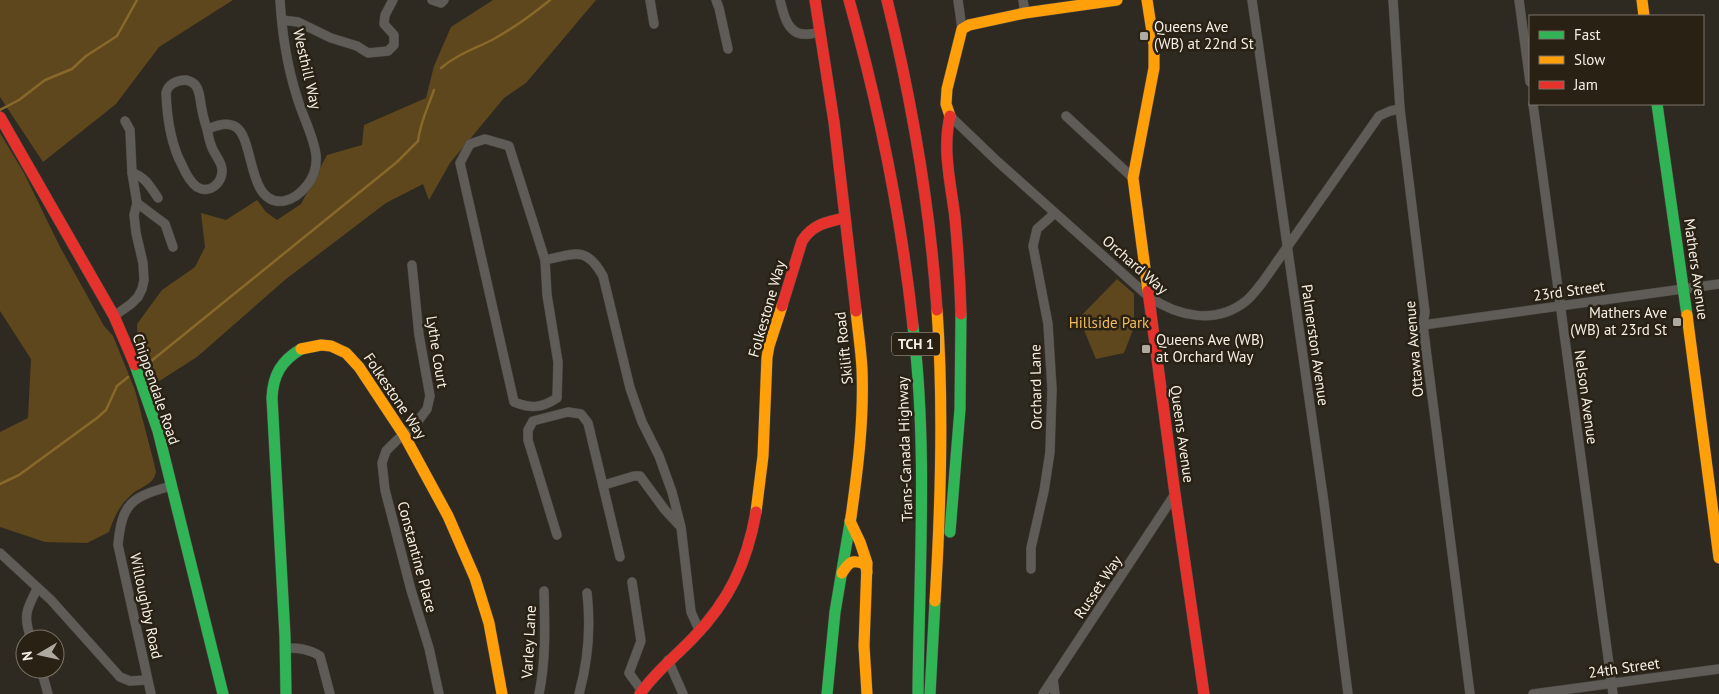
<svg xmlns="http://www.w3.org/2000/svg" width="1719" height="694" viewBox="0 0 1719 694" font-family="'PT Sans',sans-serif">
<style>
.green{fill:#5e471c}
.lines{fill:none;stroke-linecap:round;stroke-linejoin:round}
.stream{stroke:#89682b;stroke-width:2.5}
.street-casing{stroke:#4b4740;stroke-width:10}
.fast-casing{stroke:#4b4740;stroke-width:12}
.slow-casing{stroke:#4b4740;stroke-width:12}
.jam-casing{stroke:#4b4740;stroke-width:12}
.street{stroke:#5f5b56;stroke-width:9}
.fast{stroke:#30b455;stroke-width:11}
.slow{stroke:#ff9f0a;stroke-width:11}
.jam{stroke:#e5322d;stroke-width:11}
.poi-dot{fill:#afaaa1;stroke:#292114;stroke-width:2}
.labels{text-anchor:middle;stroke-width:5;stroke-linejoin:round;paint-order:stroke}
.shield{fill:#292114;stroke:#b8b1a7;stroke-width:1}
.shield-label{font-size:14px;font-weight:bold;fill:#f5efe6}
.poi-label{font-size:15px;fill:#f5efe6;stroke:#292114;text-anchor:start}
.street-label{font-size:15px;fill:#f5efe6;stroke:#292114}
.park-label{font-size:15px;fill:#f1bd61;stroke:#292114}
</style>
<rect width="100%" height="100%" fill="#2e2a22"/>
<!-- green -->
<g class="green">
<path d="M 0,0 L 233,0 L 159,47 L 116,104 L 43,162 L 0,97 Z"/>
<path d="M 493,0 L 596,0 L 526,83 L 504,98 L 450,163 L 429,200 L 423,184 L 386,203 L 286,279 L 197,357 L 153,385 L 138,355 L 137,324 L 162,290 L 195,267 L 205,247 L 201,213 L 226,220 L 257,200 L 266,212 L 277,220 L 301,204 L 327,155 L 362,145 L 364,125 L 426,98 L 434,66 L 451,27 Z"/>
<path d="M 0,133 L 24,173 L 59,245 L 104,326 L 113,336 L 135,390 L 154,463 L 156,472 C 153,486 139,487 131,495 C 119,506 114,517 109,532 L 87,543 L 45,542 L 0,527 L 0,432 L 28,418 L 31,359 L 0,311 Z"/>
<path d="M 1117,279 L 1134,294 L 1134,327 L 1124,353 L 1096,359 L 1079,318 Z"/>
</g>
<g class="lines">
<!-- stream -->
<g class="stream">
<path d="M 441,68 C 456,55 474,49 492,40 C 512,29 533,14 550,0"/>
<path d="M 0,110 L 19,100 L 45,80 L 72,69 L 86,56 L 117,36 L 137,0"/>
<path d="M 150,362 L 397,162 L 418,141 C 420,123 428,107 434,90"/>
<path d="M 0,484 L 19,475 L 97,418 L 106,410 L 117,386 L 128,377"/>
</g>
<!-- street casing -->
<g class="street-casing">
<g id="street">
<path d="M 432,0 L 441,3 L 444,0"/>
<path d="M 650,0 L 654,24"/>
<path d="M 716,0 L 719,8 L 728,49"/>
<path d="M 780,0 C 783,12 787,34 804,34 C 809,35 815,33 820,32"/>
<path d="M 958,0 L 962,29"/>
<path d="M 1023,0 L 1025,13"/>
<path d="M 1252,0 L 1324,503 L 1348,694"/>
<path d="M 1393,0 L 1400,109 L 1425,312 L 1423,325 L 1470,694"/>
<path d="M 1519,0 L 1530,82"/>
<path d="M 282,20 L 298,22 L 331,38 L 357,46 L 368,53 L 388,51 L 394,45 L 394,35 L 384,24 L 385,15 L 393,0"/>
<path d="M 1533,104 L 1613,694"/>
<path d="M 950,116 L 997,161 L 1148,296 C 1178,317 1216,325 1246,301 C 1252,296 1257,289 1262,283 L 1379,116 L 1390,111 L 1400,109"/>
<path d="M 1066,116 L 1133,178"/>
<path d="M 207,129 C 205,123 203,116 202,110 C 199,97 201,83 186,80 C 177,80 168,84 166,93 C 167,117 170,143 182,165 C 185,172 190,182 197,187 C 210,195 223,182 222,169 C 221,160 213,153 211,145 C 209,140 208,134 207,129 C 217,126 227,121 236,127 C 255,140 247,206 284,201 C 295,199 302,192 308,184 C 314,176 317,165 316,155 C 314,137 302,115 297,97 C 287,66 282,33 280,0"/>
<path d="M 485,139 L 509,146 L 545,260 L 547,295 L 558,362 L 557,398 C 542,408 531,409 514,402 L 460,163 L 470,144 Z"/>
<path d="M 132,173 C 145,176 151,188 158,198"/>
<path d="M 137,203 L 165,224 L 173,247"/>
<path d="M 545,260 C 574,254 586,245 603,276 L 630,388 L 642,422 L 659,456 L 672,492 L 681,527 L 691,612 L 700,632"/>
<path d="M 412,265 L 419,335 L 430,396 L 427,409 L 415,425 L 397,440 L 386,451 L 382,463 L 385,490 L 411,590 L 429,648 L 439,694"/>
<path d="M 114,316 L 131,304 L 138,297 L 142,289 L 144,280 L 143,263 L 136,233 L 134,215 L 137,203 L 132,173 L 130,130 L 125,121"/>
<path d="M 1423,325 L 1719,284"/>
<path d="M 604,485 L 634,476 L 640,476 L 665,510 L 679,525"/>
<path d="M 557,535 L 528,440 L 528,430 L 533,421 L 568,412 L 581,414 L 588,423 L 620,557"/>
<path d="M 0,553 L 51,600 L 120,677 L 130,681 L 147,680"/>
<path d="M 1031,569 L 1031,548 L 1044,491 L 1050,452 L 1052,389 L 1048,324 L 1033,246 L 1037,229 L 1055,213"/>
<path d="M 632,582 L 641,641 L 629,673 L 642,691"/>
<path d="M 31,639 C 23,616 26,610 37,589"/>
<path d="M 286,648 C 299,648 309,649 320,656 L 330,694"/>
<path d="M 668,660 L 683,694"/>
<path d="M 41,669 L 48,694"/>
<path d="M 1053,679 L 1055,694"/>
<path d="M 151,694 L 118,545 C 122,502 132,497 171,486"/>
<path d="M 539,694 C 546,660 545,626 544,591"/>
<path d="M 579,694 C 588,661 591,627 587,593"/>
<path d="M 1043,694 L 1175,494"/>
<path d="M 1533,694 L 1719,669"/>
</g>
</g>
<!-- fast casing -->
<g class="fast-casing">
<g id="fast">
<path d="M 1657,104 L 1687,315"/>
<path d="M 913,326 C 928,449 919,571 918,694"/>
<path d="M 135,365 L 158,431 L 223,694"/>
<path d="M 950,532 L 960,409 L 961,314"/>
<path d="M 286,694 L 285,636 L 272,398 C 273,375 281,361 301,349"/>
<path d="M 827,694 L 835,612 L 851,517"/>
<path d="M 930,694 L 935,601"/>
</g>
</g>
<!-- slow casing -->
<g class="slow-casing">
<g id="slow">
<path d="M 1147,0 L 1154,45 L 1154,68 L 1133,178 L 1148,291"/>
<path d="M 1642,0 L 1644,16"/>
<path d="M 950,116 L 946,104 L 947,89 L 962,29 L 969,25 L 1025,13 L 1117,0"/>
<path d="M 1687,315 L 1719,558"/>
<path d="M 301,349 L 321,345 L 331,346 L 346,353 L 359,367 L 404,435 L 448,516 L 475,578 L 489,623 L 502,694"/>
<path d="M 756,512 L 763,456 L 767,357 L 769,346 L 782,306"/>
<path d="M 851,517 C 858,468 864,419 862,369 C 861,350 858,331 856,311"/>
<path d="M 850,521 L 860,542 L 867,563 L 864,646 L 867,694"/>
<path d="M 842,573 C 849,562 852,559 865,564 L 867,572"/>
<path d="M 935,601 C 941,503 944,407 937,310"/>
</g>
</g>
<!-- jam casing -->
<g class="jam-casing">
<g id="jam">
<path d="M 815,0 L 834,122 L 856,311"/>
<path d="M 849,0 C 879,107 901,215 913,326"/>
<path d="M 887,0 C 912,102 930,205 937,310"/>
<path d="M 950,116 C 942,151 951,184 955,218 C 958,250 960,282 961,314"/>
<path d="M 0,117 L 114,316 L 135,365"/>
<path d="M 1148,291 L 1175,494 L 1204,694"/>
<path d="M 782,306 L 802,241 C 812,225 826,222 844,218"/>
<path d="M 640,694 C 655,672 675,657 693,638 C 729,601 747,563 756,512"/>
</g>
</g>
<!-- street -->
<use href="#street" class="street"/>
<!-- fast -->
<use href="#fast" class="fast"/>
<!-- slow -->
<use href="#slow" class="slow"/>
<!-- jam -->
<use href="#jam" class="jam"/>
</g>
<!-- markers -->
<g class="poi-dot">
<rect x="1139" y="31" width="10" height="10" rx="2.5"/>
<rect x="1672" y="317" width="10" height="10" rx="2.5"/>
<rect x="1141" y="344" width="10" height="10" rx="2.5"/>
</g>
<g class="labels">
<!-- shield labels -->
<rect class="shield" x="892" y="332.5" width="48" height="23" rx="4"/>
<g class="shield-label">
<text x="916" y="349">TCH 1</text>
</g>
<!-- poi labels -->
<g class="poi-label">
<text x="1154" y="32">Queens Ave<tspan x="1154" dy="17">(WB) at 22nd St</tspan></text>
<text x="1667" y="318" text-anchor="end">Mathers Ave<tspan x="1667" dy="17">(WB) at 23rd St</tspan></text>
<text x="1156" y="345">Queens Ave (WB)<tspan x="1156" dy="17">at Orchard Way</tspan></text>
</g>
<!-- street labels -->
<g class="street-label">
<text transform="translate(307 69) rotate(77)" y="5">Westhill Way</text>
<text transform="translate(1135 265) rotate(41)" y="5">Orchard Way</text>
<text transform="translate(1696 269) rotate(82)" y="5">Mathers Avenue</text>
<text transform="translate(1569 291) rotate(-8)" y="5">23rd Street</text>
<text transform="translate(767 309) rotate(-74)" y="5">Folkestone Way</text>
<text transform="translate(1315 345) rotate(82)" y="5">Palmerston Avenue</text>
<text transform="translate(844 348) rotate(-96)" y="5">Skilift Road</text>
<text transform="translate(1414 349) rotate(-95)" y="5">Ottawa Avenue</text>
<text transform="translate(437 352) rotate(81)" y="5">Lythe Court</text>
<text transform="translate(1036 387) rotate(-91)" y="5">Orchard Lane</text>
<text transform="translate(156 389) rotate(71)" y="5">Chippendale Road</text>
<text transform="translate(395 396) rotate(56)" y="5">Folkestone Way</text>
<text transform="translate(1586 397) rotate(82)" y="5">Nelson Avenue</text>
<text transform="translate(1182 434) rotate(82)" y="5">Queens Avenue</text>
<text transform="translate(905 449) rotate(-92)" y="5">Trans-Canada Highway</text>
<text transform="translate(417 557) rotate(75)" y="5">Constantine Place</text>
<text transform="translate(1098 587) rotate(-56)" y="5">Russet Way</text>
<text transform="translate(146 606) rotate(78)" y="5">Willoughby Road</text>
<text transform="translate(529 642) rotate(-87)" y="5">Varley Lane</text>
<text transform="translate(1624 668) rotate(-8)" y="5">24th Street</text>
</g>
<!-- park labels -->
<g class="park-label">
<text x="1109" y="328">Hillside Park</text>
</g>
</g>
<!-- legend -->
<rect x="1529" y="15" width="175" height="90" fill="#292114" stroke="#7b7368"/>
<rect x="1539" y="31" width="25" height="8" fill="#30b455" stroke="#7b7368"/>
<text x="1574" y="40" font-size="15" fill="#f5efe6">Fast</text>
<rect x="1539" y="56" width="25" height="8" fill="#ff9f0a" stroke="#7b7368"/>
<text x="1574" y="65" font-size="15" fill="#f5efe6">Slow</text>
<rect x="1539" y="81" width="25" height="8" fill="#e5322d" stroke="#7b7368"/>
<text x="1574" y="90" font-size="15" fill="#f5efe6">Jam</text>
<!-- north arrow -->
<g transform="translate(40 654) rotate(261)"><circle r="24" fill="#292114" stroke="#7b7368"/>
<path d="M0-4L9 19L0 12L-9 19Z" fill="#afaaa1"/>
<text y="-8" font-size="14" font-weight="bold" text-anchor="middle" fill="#f5efe6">N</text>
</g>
</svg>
